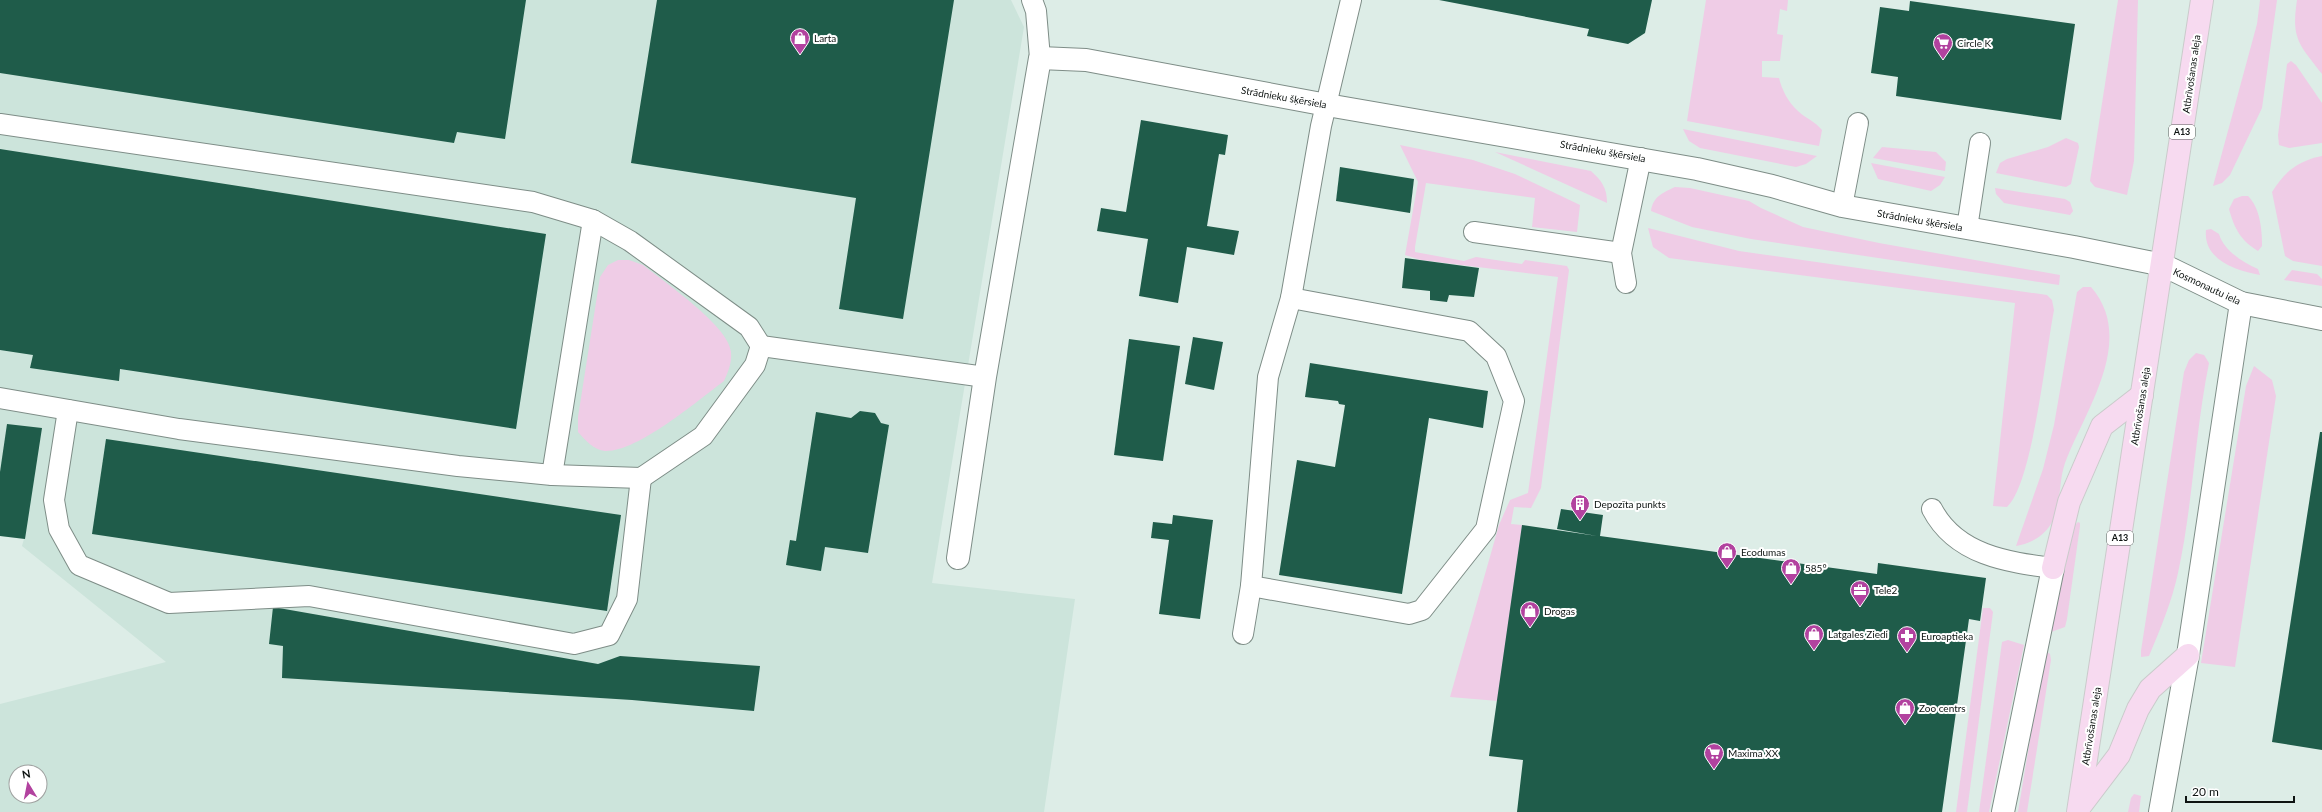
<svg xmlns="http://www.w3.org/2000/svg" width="2322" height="812" viewBox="0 0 2322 812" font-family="Lato,sans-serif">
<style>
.built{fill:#cce4db;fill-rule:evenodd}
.green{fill:#efcce6}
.building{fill:#1f5c4a}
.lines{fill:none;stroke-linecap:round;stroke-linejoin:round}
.service-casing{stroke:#7e8d87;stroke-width:22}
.minor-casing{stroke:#7e8d87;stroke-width:24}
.primary-casing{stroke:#cacbcb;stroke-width:24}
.service{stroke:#fff;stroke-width:20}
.minor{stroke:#fff;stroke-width:22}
.primary{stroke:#f7daf0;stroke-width:22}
.labels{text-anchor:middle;stroke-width:4;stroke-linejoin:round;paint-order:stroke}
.shield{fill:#fff;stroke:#565a59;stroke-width:1}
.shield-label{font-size:9px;font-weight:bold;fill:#0e1412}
.poi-label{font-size:10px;fill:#0e1412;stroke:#fff;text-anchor:start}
.street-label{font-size:10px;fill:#0e1412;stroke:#fff}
</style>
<rect width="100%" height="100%" fill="#ddede7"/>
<!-- built -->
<path class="built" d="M 0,0 L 1011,0 L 1024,27 L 932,583 L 1075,599 L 1044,812 L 0,812 L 0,704 L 166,662 L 22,546 L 24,539 L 0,536 ZM 16,772 L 40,772 L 40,796 L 16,796 Z"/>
<!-- green -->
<g class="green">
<path d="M 1706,0 L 1788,0 L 1787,11 L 1780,9 L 1777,34 L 1783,35 L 1780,61 L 1762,61 L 1762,77 L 1779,78 C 1782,90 1788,102 1798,111 C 1805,118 1815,121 1822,130 L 1819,146 L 1687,121 Z"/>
<path d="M 2118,0 L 2138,0 L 2134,161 L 2127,195 L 2095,187 L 2090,181 Z"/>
<path d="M 2260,0 L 2277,0 L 2262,108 L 2230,175 L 2222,183 L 2213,186 L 2257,24 Z"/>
<path d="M 2297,0 L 2322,0 L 2322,74 C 2299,44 2291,39 2297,0 Z"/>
<path d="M 2291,61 L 2296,65 L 2322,103 L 2322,143 L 2289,148 L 2279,145 L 2278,135 L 2287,64 Z"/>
<path d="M 1683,129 L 1817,156 L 1806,164 L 1796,167 L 1700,148 L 1689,141 Z"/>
<path d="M 2066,138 L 2078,143 L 2079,147 L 2071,184 L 2066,187 L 1996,173 L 2000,163 L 2007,159 L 2048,147 Z"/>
<path d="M 1400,145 L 1473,160 L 1515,174 L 1580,205 L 1577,232 L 1532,227 L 1535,198 L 1426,183 L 1415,247 L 1415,252 L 1464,261 L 1476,257 L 1522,264 L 1525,260 L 1567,266 L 1569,270 L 1541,488 L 1531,508 L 1514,507 L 1511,524 L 1522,525 L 1498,701 L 1450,697 L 1499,525 L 1510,500 L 1528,493 L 1558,277 L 1421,260 L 1405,255 L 1418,182 Z"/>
<path d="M 1882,147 L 1936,152 L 1946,162 L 1945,171 L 1873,158 Z"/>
<path d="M 1495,152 L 1591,171 C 1602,181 1607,188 1607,203 Z"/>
<path d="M 2322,156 L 2322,266 L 2293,261 L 2285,256 L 2272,192 C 2285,171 2298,161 2322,156 Z"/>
<path d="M 1871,163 L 1945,177 L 1940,185 L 1931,191 L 1878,179 Z"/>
<path d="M 1675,187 L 1690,188 L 1749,201 L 1761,208 L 1803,227 L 1879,243 L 2060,275 L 2059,285 L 1751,239 L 1692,227 L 1651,211 C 1653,197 1662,193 1675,187 Z"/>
<path d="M 1995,188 L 2065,199 L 2070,202 L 2073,211 L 2070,215 L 2004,203 L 1996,194 Z"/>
<path d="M 2242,196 L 2248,196 C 2260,208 2262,229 2262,246 L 2258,251 C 2241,241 2234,228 2229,209 L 2234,199 Z"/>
<path d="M 1648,228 L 1739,251 L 2047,295 L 2052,300 L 2054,310 C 2046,350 2033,483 2007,507 L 1993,506 L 2015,303 L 1669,258 L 1653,247 Z"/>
<path d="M 2211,229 L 2219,234 C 2224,251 2244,263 2258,269 L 2260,275 C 2237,271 2203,260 2206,230 Z"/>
<path d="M 618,260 L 629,260 L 643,265 C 664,282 729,326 731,352 C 732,363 728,372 724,381 C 697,401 638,452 605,451 C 594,450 585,440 578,432 L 578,417 L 600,277 L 608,265 Z"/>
<path d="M 2292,270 L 2317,274 L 2322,279 L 2322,286 L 2284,280 Z"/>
<path d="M 2083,287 L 2091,287 C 2137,340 2085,410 2065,463 C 2058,483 2062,506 2051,524 C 2042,538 2030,543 2016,546 L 2043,469 L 2054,425 L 2077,292 Z"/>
<path d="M 2196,353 L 2204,355 L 2209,363 C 2195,432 2193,504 2178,573 C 2172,601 2160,630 2149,656 L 2141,657 L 2141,651 L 2184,372 L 2189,360 Z"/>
<path d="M 2254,366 L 2272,380 L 2276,396 L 2235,667 L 2201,663 L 2246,386 Z"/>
<path d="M 2078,522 L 2080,523 L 2080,526 L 2067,619 L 2065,627 L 2051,632 L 2074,526 Z"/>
<path d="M 1983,608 L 1990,608 L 1993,612 L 1967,812 L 1956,812 Z"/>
<path d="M 2008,640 L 2024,645 L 1989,812 L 1979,812 L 2002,642 Z"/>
<path d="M 2045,650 L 2050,654 L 2051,660 L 2027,812 L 2018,812 Z"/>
<path d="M 2134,794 L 2141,796 L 2139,812 L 2128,812 L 2131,798 Z"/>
</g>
<!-- building -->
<g class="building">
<path d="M 0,0 L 526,0 L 505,139 L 457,132 L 454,143 L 0,73 Z"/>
<path d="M 657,0 L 954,0 L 903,319 L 839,309 L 856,198 L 631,163 Z"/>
<path d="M 1439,0 L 1652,0 L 1645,33 L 1628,44 L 1587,36 L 1589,29 Z"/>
<path d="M 1910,1 L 2075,24 L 2061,120 L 1896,96 L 1898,77 L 1871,73 L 1880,7 L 1909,11 Z"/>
<path d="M 1141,120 L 1228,135 L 1225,155 L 1219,154 L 1207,226 L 1239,231 L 1234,255 L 1187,247 L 1178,303 L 1139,296 L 1148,239 L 1097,231 L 1101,208 L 1126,212 Z"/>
<path d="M 0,149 L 546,234 L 516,429 L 120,369 L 119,381 L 30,368 L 33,355 L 0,350 Z"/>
<path d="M 1340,167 L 1414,179 L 1410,213 L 1336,201 Z"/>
<path d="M 1405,258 L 1479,268 L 1474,297 L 1449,295 L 1447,302 L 1430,300 L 1430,291 L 1402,288 Z"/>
<path d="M 1193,337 L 1223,342 L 1214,390 L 1185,384 Z"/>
<path d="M 1129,339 L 1180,346 L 1163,461 L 1114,455 Z"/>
<path d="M 1310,363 L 1488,391 L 1483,428 L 1429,418 L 1402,594 L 1279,575 L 1297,460 L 1335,467 L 1345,405 L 1339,404 L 1338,401 L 1305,397 Z"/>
<path d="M 860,411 L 875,413 L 881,423 L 889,425 L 868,553 L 825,547 L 821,571 L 786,565 L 790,540 L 796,541 L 816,412 L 851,418 Z"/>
<path d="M 7,424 L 42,428 L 25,539 L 0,536 L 0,472 Z"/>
<path d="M 2320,432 L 2322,432 L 2322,750 L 2272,742 Z"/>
<path d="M 106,439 L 621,515 L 607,611 L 92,534 Z"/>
<path d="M 1561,509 L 1603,515 L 1600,536 L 1877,574 L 1878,563 L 1986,578 L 1980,621 L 1969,619 L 1942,812 L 1517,812 L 1523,760 L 1489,756 L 1522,525 L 1597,536 L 1557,529 Z"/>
<path d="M 1173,515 L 1213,520 L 1200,619 L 1159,614 L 1169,540 L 1151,538 L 1153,522 L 1172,524 Z"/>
<path d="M 273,607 L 598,664 L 620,656 L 760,666 L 754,711 L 632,700 L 282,678 L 283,646 L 269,644 Z"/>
</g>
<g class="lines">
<!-- service casing -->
<g class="service-casing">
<g id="service">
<path d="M 1032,0 L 1036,11 L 1040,58"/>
<path d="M 0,124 L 533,202 L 593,220 L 630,241 L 749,327 L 761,346 L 755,365 L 703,436 L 641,478 L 552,475 L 458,466 L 179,429 L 0,398"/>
<path d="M 1842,206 L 1858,123"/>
<path d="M 1967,228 L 1980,143"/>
<path d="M 1474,232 L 1621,253"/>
<path d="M 1626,283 L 1621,253 L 1641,158"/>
<path d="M 761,346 L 985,377"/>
<path d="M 68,410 L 54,500 L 59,529 L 79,565 L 169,603 L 309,596 L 574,644 L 609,635 L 627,599 L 641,478"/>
<path d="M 552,475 L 593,220"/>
<path d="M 1932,509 C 1956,555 2007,562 2053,568"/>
<path d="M 1251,586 L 1409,614 L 1422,610 L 1486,529 L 1514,401 L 1496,356 L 1469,331 L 1291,298"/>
<path d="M 1243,634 L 1251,586 L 1268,377 L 1291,298 L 1321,126 L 1351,0"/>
</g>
</g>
<!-- minor casing -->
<g class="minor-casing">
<g id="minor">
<path d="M 958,558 L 985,377 L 1040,58 L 1086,60 L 1327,105 L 1697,169 L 1772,186 L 1842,206 L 2074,247 L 2163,265 L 2241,303 L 2322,319"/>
<path d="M 2003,812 L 2053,568"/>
<path d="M 2160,812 L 2188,655 L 2241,303"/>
</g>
</g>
<!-- primary casing -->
<g class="primary-casing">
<g id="primary">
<path d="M 2053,568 L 2069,502 L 2102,426 L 2142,395"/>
<path d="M 2081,805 L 2119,755 L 2138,709 L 2150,689 L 2188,655"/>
<path d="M 2078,812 L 2202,0"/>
</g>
</g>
<!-- service -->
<use href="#service" class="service"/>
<!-- minor -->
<use href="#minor" class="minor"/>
<!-- primary -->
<use href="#primary" class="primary"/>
</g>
<!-- icons -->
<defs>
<g id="shop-pin" transform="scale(1)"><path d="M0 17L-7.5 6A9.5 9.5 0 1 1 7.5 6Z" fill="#b2429f" stroke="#fff"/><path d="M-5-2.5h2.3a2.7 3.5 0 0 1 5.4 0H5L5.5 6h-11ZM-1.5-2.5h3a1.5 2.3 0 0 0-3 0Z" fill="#fff"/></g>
<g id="supermarket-pin" transform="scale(1)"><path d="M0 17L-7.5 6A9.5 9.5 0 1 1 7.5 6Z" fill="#b2429f" stroke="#fff"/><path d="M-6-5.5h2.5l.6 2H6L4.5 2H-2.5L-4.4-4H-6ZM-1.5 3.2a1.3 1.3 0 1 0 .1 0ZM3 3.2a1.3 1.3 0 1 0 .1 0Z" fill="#fff"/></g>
<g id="building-pin" transform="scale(1)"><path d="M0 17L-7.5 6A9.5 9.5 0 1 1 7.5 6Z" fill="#b2429f" stroke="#fff"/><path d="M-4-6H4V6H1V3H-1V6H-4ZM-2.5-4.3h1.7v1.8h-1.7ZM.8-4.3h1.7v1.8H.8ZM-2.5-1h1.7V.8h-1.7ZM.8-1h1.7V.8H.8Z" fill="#fff"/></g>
<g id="office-pin" transform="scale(1)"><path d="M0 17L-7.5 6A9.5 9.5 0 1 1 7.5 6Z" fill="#b2429f" stroke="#fff"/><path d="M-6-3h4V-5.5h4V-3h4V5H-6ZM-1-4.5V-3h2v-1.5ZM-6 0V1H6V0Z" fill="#fff"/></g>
<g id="pharmacy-pin" transform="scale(1)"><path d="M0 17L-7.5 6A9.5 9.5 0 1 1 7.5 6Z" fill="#b2429f" stroke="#fff"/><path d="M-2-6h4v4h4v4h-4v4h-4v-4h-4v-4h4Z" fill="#fff"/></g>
</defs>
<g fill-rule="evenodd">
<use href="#shop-pin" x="800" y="38"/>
<use href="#supermarket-pin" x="1943" y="43"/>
<use href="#building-pin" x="1580" y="504"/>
<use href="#shop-pin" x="1727" y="552"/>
<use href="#shop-pin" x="1791" y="568"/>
<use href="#office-pin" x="1860" y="590"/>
<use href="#shop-pin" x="1530" y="611"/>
<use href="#shop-pin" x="1814" y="634"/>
<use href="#pharmacy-pin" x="1907" y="636"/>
<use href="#shop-pin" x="1905" y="708"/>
<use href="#supermarket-pin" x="1714" y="753"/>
</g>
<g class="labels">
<!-- shield labels -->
<g class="shield">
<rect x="2169" y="125" width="26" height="14" rx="3"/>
<rect x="2107" y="531" width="26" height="14" rx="3"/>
</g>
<g class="shield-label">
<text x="2182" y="135">A13</text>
<text x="2120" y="541">A13</text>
</g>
<!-- poi labels -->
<g class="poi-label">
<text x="814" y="42">Larta</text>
<text x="1957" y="47">Circle K</text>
<text x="1594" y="508">Depozīta punkts</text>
<text x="1741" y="556">Ecodumas</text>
<text x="1805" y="572">585°</text>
<text x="1874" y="594">Tele2</text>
<text x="1544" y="615">Drogas</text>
<text x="1828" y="638">Latgales Ziedi</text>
<text x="1921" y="640">Euroaptieka</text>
<text x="1919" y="712">Zoo centrs</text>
<text x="1728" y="757">Maxima XX</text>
</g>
<!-- street labels -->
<g class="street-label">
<text transform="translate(2191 74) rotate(-82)" y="4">Atbrīvošanas aleja</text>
<text transform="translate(1284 97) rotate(10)" y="4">Strādnieku šķērsiela</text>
<text transform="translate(1603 151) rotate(10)" y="4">Strādnieku šķērsiela</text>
<text transform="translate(1920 220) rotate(10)" y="4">Strādnieku šķērsiela</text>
<text transform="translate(2207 286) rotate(25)" y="4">Kosmonautu iela</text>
<text transform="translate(2140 406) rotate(-81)" y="4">Atbrīvošanas aleja</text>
<text transform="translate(2091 726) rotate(-81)" y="4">Atbrīvošanas aleja</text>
</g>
</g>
<!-- north arrow -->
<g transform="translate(28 784) rotate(350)"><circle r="19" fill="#ffffff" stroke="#9fa1a0"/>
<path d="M0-3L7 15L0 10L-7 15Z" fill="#b2429f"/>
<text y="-6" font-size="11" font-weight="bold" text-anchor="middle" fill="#0e1412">N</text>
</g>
<!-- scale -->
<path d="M2186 796v6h108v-6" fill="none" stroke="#0e1412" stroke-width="2"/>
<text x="2192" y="796" font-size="12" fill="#0e1412" stroke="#ffffff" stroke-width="3" paint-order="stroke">20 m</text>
</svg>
